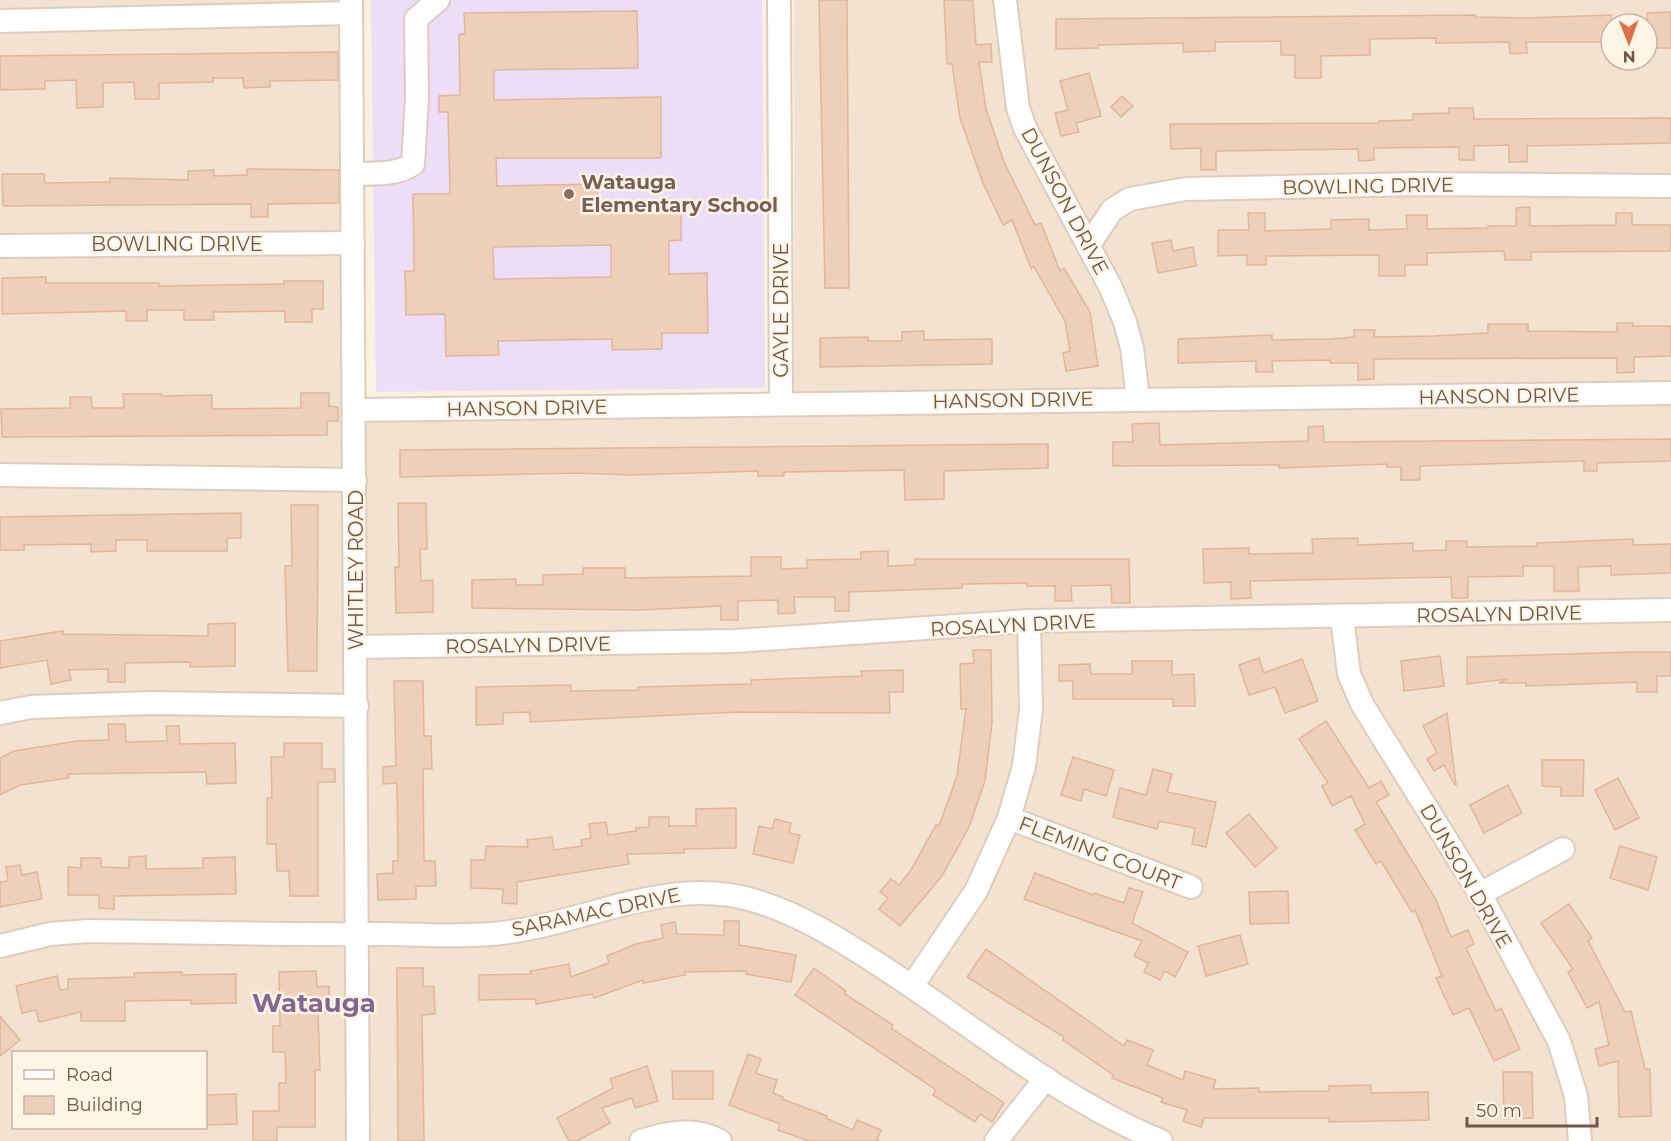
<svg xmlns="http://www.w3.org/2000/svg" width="1671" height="1141" viewBox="0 0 1671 1141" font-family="Montserrat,sans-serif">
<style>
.residential{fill:#f2e2cf;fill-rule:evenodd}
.education{fill:#eeddf6}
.building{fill:#eecfb9;stroke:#e0b69b;stroke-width:1.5;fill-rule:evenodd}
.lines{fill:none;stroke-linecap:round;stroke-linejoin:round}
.minor-casing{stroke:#decdbd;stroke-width:26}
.minor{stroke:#fff;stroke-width:22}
.education-dot{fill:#8d6e63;stroke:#fef5e6;stroke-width:2}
.labels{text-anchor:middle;stroke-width:5;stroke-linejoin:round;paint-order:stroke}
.education-label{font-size:20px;font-weight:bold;fill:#785e54;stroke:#fef5e6;text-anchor:start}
.street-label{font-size:20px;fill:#705749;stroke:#fef5e6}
.district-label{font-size:26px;font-weight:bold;fill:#846593;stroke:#fef5e6}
</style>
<rect width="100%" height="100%" fill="#fbf1e0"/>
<!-- residential -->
<path class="residential" d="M 0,0 L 340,0 L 344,418 L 794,418 L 794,0 L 1671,0 L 1671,1141 L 0,1141 ZM 1611,24 L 1647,24 L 1647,60 L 1611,60 ZM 14,1052 L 206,1052 L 206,1128 L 14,1128 Z"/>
<!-- education -->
<path class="education" d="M 371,0 L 762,0 L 765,388 L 376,392 Z"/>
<!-- building -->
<g class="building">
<path d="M 819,0 L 847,0 L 849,288 L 825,288 Z"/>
<path d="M 944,0 L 973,0 L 976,45 L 991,44 L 992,62 L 979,62 L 986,109 L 1004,162 L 1035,225 L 1041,223 L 1060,271 L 1064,268 L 1090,312 L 1098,366 L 1066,371 L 1063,353 L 1070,351 L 1065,321 L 1034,267 L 1031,268 L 1012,220 L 1003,225 L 983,183 L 960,118 L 952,64 L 947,64 Z"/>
<path d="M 637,11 L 638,68 L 494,70 L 494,100 L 661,97 L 661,158 L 496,158 L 497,186 L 597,184 L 598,212 L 681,211 L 681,240 L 669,241 L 669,274 L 707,273 L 708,333 L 662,333 L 662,349 L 612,350 L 612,339 L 498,341 L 499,355 L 446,356 L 445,314 L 406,315 L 405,271 L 414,271 L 413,194 L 450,194 L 448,112 L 439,112 L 439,96 L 460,95 L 459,34 L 465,34 L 464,13 ZM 611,245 L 611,277 L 494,279 L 493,247 Z"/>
<path d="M 1671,12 L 1671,48 L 1653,48 L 1653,36 L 1647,36 L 1647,13 Z"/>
<path d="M 1475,15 L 1475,17 L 1526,18 L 1611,15 L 1611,42 L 1526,42 L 1527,53 L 1510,54 L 1509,42 L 1436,43 L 1436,38 L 1370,39 L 1370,55 L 1321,56 L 1321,78 L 1295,78 L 1295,55 L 1281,55 L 1281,41 L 1215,42 L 1215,51 L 1183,52 L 1183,43 L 1098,45 L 1098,48 L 1056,49 L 1056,19 Z"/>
<path d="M 338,52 L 338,80 L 270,81 L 270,87 L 244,88 L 243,78 L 213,78 L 213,82 L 159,83 L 159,99 L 135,99 L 134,82 L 103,83 L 103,107 L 77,108 L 76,80 L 45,81 L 45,89 L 0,90 L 0,56 Z"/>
<path d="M 1089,73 L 1101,116 L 1076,123 L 1079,132 L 1061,136 L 1055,113 L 1068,110 L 1060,81 Z"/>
<path d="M 1122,96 L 1133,106 L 1121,117 L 1111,107 Z"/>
<path d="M 1449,108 L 1473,108 L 1474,119 L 1671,118 L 1671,143 L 1527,146 L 1527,162 L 1509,162 L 1509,145 L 1474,146 L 1474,160 L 1459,160 L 1459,147 L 1374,148 L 1374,160 L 1359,161 L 1358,149 L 1216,151 L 1216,170 L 1201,170 L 1201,148 L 1171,149 L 1170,124 L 1379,123 L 1379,121 L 1413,120 L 1413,114 L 1449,113 Z"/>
<path d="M 247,169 L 339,170 L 339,203 L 268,204 L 268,217 L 251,217 L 251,204 L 3,206 L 2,174 L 44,174 L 45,183 L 110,182 L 110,178 L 188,180 L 188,171 L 214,170 L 214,176 L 247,175 Z"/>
<path d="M 1530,207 L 1530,226 L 1616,225 L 1616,213 L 1632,213 L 1632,225 L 1671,225 L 1671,251 L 1531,252 L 1531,260 L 1505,260 L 1504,251 L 1427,253 L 1427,265 L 1405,265 L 1405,276 L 1379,276 L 1379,255 L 1266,256 L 1266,265 L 1247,265 L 1247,255 L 1218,256 L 1218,230 L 1249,230 L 1248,213 L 1265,213 L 1265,231 L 1331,229 L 1331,220 L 1369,219 L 1369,230 L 1407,229 L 1406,215 L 1427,215 L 1427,229 L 1488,228 L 1488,226 L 1516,226 L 1516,208 Z"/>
<path d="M 1171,240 L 1173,251 L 1193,247 L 1196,266 L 1158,273 L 1152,243 Z"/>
<path d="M 46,277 L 46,283 L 159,283 L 159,286 L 284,284 L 284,281 L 323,281 L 323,309 L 312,309 L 312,322 L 285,322 L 285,311 L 213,312 L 214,320 L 184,320 L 184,310 L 147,310 L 147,321 L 126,321 L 126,311 L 2,314 L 2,278 Z"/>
<path d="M 1617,323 L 1633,323 L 1633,326 L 1671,326 L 1671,356 L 1634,357 L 1634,372 L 1617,373 L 1617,358 L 1374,359 L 1374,379 L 1358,380 L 1358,363 L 1330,363 L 1330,360 L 1272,361 L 1273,372 L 1256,372 L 1256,361 L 1178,363 L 1178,339 L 1272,335 L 1272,340 L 1330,339 L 1354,337 L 1354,330 L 1375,330 L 1374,337 L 1434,336 L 1488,333 L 1488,324 L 1528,324 L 1528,331 L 1617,332 Z"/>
<path d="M 924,331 L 924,340 L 992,339 L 992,364 L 820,367 L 820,338 L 868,337 L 868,341 L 902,341 L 902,332 Z"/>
<path d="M 301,393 L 329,393 L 329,406 L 338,407 L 338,421 L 327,421 L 327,435 L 2,437 L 1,409 L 70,408 L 70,397 L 91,397 L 92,408 L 124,408 L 123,394 L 161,394 L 161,396 L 212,395 L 212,409 L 301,408 Z"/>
<path d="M 1159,423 L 1160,445 L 1308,441 L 1308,427 L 1323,426 L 1324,442 L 1671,439 L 1671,461 L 1597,463 L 1597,471 L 1584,471 L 1584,461 L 1420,466 L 1420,480 L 1401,480 L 1401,467 L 1387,467 L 1387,464 L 1279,468 L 1279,465 L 1113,466 L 1113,442 L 1133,442 L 1132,424 Z"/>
<path d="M 1048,444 L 1048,468 L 944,471 L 944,499 L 905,500 L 904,470 L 784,472 L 784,476 L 758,476 L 758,471 L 631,475 L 577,473 L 400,477 L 400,450 Z"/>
<path d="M 398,503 L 426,503 L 427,549 L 420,549 L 421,581 L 433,580 L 433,612 L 396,613 L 395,567 L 399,567 Z"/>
<path d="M 291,505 L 318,505 L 317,671 L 288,671 L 285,566 L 292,566 Z"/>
<path d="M 241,513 L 241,538 L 227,538 L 227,551 L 147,551 L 147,540 L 116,540 L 116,551 L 91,552 L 91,544 L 24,545 L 24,550 L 0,550 L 0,517 Z"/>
<path d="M 1358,538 L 1358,545 L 1413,543 L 1413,551 L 1446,550 L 1446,541 L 1467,541 L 1467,547 L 1537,546 L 1537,543 L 1633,539 L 1633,545 L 1671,544 L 1671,573 L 1611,575 L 1611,566 L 1578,567 L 1579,591 L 1554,591 L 1554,566 L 1523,566 L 1523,576 L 1468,577 L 1468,598 L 1452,598 L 1451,577 L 1250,581 L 1251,598 L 1231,599 L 1231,582 L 1204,583 L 1203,549 L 1249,548 L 1249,554 L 1313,553 L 1312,539 Z"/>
<path d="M 888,551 L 888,566 L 915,565 L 915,559 L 1129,559 L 1130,603 L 1112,603 L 1111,585 L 1071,586 L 1072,601 L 1055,601 L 1055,586 L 1027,586 L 1027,583 L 962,584 L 962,588 L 849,592 L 849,611 L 835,611 L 835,597 L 794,597 L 795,613 L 778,614 L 778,600 L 738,601 L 738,620 L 721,620 L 721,606 L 640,610 L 472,608 L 472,580 L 516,579 L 516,585 L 543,585 L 543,575 L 583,574 L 583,568 L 625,568 L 625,578 L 751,576 L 751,557 L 781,557 L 781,569 L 807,568 L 807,560 L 861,559 L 861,552 Z"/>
<path d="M 235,623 L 235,666 L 190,667 L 190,662 L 125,663 L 125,682 L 108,682 L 108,669 L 69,670 L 71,680 L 51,684 L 47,660 L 0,668 L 0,641 L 63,631 L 63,634 L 208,636 L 208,624 Z"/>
<path d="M 973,650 L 991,650 L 992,722 L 985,781 L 969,827 L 942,876 L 900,926 L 879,909 L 888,898 L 880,892 L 891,879 L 899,885 L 911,870 L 936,825 L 939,826 L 957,776 L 966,709 L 961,709 L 960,664 L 974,663 Z"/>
<path d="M 1636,652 L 1671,652 L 1671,676 L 1657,676 L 1657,692 L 1637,692 L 1637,682 L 1526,686 L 1526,683 L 1499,683 L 1507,679 L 1467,684 L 1467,657 Z"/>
<path d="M 1440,656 L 1444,686 L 1404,691 L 1401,661 Z"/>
<path d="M 1259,658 L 1264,673 L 1302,659 L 1318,701 L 1285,713 L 1275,687 L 1249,695 L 1239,665 Z"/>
<path d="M 1132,661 L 1172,661 L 1172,675 L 1194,674 L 1195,706 L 1173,706 L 1173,699 L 1073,699 L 1073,681 L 1059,681 L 1059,665 L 1090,664 L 1091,674 L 1132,674 Z"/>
<path d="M 903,670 L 903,692 L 889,692 L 890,713 L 738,712 L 530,722 L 530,712 L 503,713 L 503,724 L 476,725 L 476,687 L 571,685 L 571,691 L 638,690 L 638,687 L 751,684 L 751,680 L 862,676 L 861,671 Z"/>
<path d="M 394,681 L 423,681 L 424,736 L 431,736 L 432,769 L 423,769 L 424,861 L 435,861 L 436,886 L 416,886 L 416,899 L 378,900 L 377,874 L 393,873 L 393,861 L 398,861 L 397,783 L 383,784 L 383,767 L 396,766 Z"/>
<path d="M 1447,713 L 1456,785 L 1455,785 L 1444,765 L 1434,771 L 1427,759 L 1437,753 L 1423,726 Z"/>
<path d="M 1326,721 L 1369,788 L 1381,781 L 1389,795 L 1376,802 L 1435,898 L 1451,937 L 1468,930 L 1474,944 L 1466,948 L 1496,1011 L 1501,1008 L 1520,1049 L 1494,1061 L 1469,1008 L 1453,1015 L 1436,978 L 1442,976 L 1415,910 L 1412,912 L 1381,861 L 1376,864 L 1355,830 L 1365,824 L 1351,796 L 1332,806 L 1322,786 L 1328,783 L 1299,739 Z"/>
<path d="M 108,724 L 125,724 L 126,742 L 167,741 L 166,726 L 179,726 L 180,744 L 235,743 L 236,783 L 207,784 L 206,772 L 68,774 L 69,778 L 20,785 L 0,795 L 0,758 L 14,751 L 77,741 L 109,740 Z"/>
<path d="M 284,743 L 322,743 L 322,769 L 335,769 L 335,782 L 318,782 L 318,896 L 290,896 L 289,871 L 277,871 L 276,844 L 267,844 L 267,798 L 272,798 L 271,757 L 284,757 Z"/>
<path d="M 1073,757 L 1114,770 L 1106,796 L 1084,789 L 1081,801 L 1061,795 Z"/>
<path d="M 1542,760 L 1584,760 L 1583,796 L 1561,796 L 1561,787 L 1542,786 Z"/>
<path d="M 1153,769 L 1172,774 L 1167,792 L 1216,802 L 1206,847 L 1192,844 L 1195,828 L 1159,821 L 1157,829 L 1113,817 L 1120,788 L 1146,795 Z"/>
<path d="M 1618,778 L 1639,818 L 1615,830 L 1595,790 Z"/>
<path d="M 1508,785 L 1522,813 L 1484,833 L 1470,805 Z"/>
<path d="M 736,808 L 736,848 L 684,849 L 684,853 L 627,854 L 629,864 L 517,882 L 517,904 L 502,903 L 503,889 L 471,888 L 471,860 L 485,860 L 486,846 L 528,847 L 527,840 L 552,837 L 554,850 L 582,846 L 581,840 L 591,838 L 589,824 L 606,822 L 608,835 L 636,831 L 636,828 L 649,827 L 649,817 L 669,817 L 669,826 L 696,826 L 696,809 Z"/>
<path d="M 1249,814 L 1277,848 L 1255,867 L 1226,833 Z"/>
<path d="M 775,819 L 791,823 L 789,833 L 800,835 L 793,863 L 753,854 L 759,826 L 772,829 Z"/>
<path d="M 1620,846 L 1657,857 L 1648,890 L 1610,878 Z"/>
<path d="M 146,856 L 146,869 L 203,868 L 203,858 L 235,857 L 236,894 L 114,896 L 114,909 L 99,908 L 99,895 L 68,895 L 68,867 L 81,868 L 81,858 L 101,858 L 101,867 L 129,868 L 129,857 Z"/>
<path d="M 20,865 L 22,875 L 37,872 L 42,899 L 0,907 L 0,882 L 8,881 L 6,867 Z"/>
<path d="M 1035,873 L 1093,895 L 1094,893 L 1124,903 L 1129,888 L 1143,892 L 1132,923 L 1188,952 L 1175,977 L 1165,971 L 1160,980 L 1144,972 L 1148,963 L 1134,956 L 1142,941 L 1024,899 Z"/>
<path d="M 1288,891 L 1289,923 L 1250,924 L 1249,892 Z"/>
<path d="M 1569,904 L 1592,938 L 1588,941 L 1625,1012 L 1631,1011 L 1645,1069 L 1650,1069 L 1651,1116 L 1619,1117 L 1618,1061 L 1599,1066 L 1595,1049 L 1609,1045 L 1599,1002 L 1587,1008 L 1568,972 L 1573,969 L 1541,923 Z"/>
<path d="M 724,921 L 739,921 L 739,945 L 796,955 L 791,982 L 746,974 L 746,971 L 685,972 L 685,975 L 643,983 L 643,980 L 594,998 L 592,994 L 536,1004 L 536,999 L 479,1000 L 479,975 L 531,974 L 530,971 L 569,964 L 571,977 L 609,963 L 607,956 L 636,944 L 663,938 L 661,925 L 675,922 L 677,934 L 724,935 Z"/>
<path d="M 1240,935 L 1248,964 L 1206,976 L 1198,946 Z"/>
<path d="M 986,949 L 1124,1046 L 1127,1040 L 1153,1050 L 1147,1065 L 1183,1080 L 1185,1071 L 1216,1080 L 1213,1089 L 1259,1088 L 1259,1092 L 1329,1091 L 1329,1086 L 1371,1085 L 1371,1093 L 1428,1092 L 1429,1120 L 1329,1122 L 1329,1118 L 1204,1118 L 1201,1127 L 1183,1121 L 1187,1110 L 1161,1102 L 1163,1098 L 1112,1078 L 1113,1075 L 1063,1040 L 1064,1037 L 967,977 Z"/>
<path d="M 397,968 L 423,968 L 423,987 L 434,986 L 435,1014 L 422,1015 L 424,1141 L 398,1141 Z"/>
<path d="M 814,968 L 846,991 L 845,994 L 893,1025 L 891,1028 L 1004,1103 L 992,1122 L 980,1114 L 975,1122 L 933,1095 L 936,1090 L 795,995 Z"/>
<path d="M 316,971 L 317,987 L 329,986 L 329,1012 L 318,1013 L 320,1070 L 315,1070 L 315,1127 L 277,1127 L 277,1141 L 253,1141 L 253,1111 L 279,1111 L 279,1083 L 286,1083 L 285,1052 L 273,1052 L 273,1026 L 280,1026 L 279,972 Z"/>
<path d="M 182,972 L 182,975 L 236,974 L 236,1003 L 191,1004 L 191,1000 L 125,1001 L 125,1021 L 81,1021 L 81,1012 L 39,1022 L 36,1010 L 22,1013 L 16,986 L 57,976 L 60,990 L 68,989 L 68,979 L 134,977 L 134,973 Z"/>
<path d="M 0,1016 L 20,1040 L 0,1056 Z"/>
<path d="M 748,1054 L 761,1059 L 756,1073 L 777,1080 L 773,1093 L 783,1097 L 782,1099 L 827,1116 L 826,1118 L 853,1130 L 857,1120 L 881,1130 L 877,1140 L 879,1141 L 809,1141 L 778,1130 L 780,1124 L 729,1105 Z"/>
<path d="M 647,1066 L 658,1101 L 635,1108 L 632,1098 L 602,1108 L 610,1123 L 577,1141 L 569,1141 L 557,1118 L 613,1088 L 610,1079 Z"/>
<path d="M 672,1071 L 713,1071 L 713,1099 L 673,1099 Z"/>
<path d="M 1503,1072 L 1532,1072 L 1533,1118 L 1504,1119 Z"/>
<path d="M 236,1094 L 237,1124 L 206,1125 L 206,1095 Z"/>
</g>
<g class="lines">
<!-- minor casing -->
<g class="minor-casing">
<g id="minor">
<path d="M 351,0 L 358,1141"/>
<path d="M 779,0 L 781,404"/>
<path d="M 1005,0 L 1018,108 L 1025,128 L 1111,288 L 1125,322 L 1132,348 L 1138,399"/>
<path d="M 0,21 L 351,13"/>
<path d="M 353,174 C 373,173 395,176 413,164 L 417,97 L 416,19 L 438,0"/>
<path d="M 0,246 L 353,243"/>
<path d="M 1088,246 L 1112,210 L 1130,199 L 1186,189 L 1416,184 L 1671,186"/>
<path d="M 355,410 L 1671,393"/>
<path d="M 0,475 L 355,480"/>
<path d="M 1342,617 L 1349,674 L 1362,704 L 1480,894 L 1559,1041 L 1576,1096 L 1580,1141"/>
<path d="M 356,647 L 736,641 L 1029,621 L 1671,610"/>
<path d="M 0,713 L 31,707 L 152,703 L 357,706"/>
<path d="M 1009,818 L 1191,887"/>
<path d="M 1480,894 L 1563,849"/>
<path d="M 0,946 L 50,934 L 88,931 C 185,932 284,935 381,934 C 418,934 455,937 491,934 C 581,927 665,873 756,901 C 801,915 839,939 878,964 C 971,1024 1059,1099 1161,1141"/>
<path d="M 912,986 L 976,891 L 1009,818 L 1024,766 L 1031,709 L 1029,621"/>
<path d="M 641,1141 C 668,1132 695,1127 720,1141"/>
<path d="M 996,1141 L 1046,1078"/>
</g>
</g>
<!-- minor -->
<use href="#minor" class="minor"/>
</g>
<!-- markers -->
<circle class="education-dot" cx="569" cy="194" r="6"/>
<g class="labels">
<!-- education labels -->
<g class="education-label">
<text x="581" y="189">Watauga<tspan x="581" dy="23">Elementary School</tspan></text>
</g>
<!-- street labels -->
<g class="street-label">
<text transform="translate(1368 186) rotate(-1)" y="7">BOWLING DRIVE</text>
<text transform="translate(1065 201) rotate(62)" y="7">DUNSON DRIVE</text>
<text x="177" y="251">BOWLING DRIVE</text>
<text transform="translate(781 310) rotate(-90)" y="7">GAYLE DRIVE</text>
<text transform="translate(1499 396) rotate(-1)" y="7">HANSON DRIVE</text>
<text transform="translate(1013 400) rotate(-1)" y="7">HANSON DRIVE</text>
<text transform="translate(527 408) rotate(-1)" y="7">HANSON DRIVE</text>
<text transform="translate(356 570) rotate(-90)" y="7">WHITLEY ROAD</text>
<text transform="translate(1499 614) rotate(-1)" y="7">ROSALYN DRIVE</text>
<text transform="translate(1013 625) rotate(-3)" y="7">ROSALYN DRIVE</text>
<text transform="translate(528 645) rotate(-1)" y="7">ROSALYN DRIVE</text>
<text transform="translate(1100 853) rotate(21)" y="7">FLEMING COURT</text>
<text transform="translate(1466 876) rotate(60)" y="7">DUNSON DRIVE</text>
<text transform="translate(596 912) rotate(-12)" y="7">SARAMAC DRIVE</text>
</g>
<!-- district labels -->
<g class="district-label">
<text x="314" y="1012">Watauga</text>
</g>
</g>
<!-- legend -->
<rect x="12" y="1051" width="195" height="78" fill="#fef5e6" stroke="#c5b6a7" stroke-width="1.5"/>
<rect x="24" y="1070" width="30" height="9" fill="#ffffff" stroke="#c5b6a7" stroke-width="1.5"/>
<text x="66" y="1081" font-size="18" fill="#705749">Road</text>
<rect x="24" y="1096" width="30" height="18" fill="#eecfb9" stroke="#c5b6a7" stroke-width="1.5"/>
<text x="66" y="1111" font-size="18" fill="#705749">Building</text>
<!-- north arrow -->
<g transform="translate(1629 42) rotate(179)"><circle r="28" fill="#fef5e6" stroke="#c5b6a7" stroke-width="1.5"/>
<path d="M0-4.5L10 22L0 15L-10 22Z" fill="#df6e4b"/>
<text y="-9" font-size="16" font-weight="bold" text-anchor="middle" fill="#705749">N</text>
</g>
<!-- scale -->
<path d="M1467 1117v9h130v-9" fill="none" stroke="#705749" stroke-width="3"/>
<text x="1476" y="1117" font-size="18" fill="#705749" stroke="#fef5e6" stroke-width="4.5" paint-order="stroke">50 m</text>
</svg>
